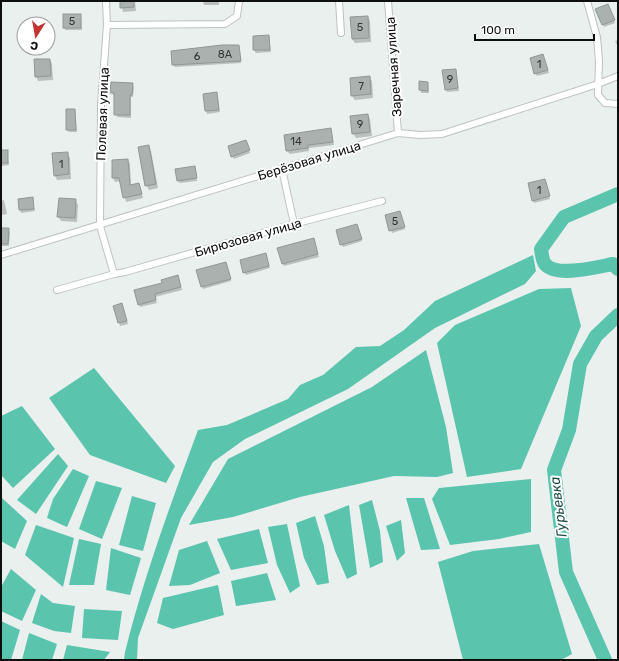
<svg xmlns="http://www.w3.org/2000/svg" width="619" height="661" viewBox="0 0 619 661" font-family="Rubik,sans-serif">
<style>
.water{fill:#5ac4ad}
.shadow{fill:#0003}
.lines{fill:none;stroke-linecap:round;stroke-linejoin:round}
.river{stroke:#5ac4ad;stroke-width:14}
.building{fill:#abb1af;stroke:#919795}
.minor-casing{stroke:#bdc3c1;stroke-width:8}
.minor{stroke:#fff;stroke-width:6}
.labels{text-anchor:middle;stroke-width:4;stroke-linejoin:round;paint-order:stroke}
.number-label{font-size:11px;fill:#353837}
.street-label{font-size:13px;fill:#0e100f;stroke:#fff}
.water-label{font-size:14px;font-style:italic;fill:#1e4d43;stroke:#fff}
</style>
<rect width="100%" height="100%" fill="#eaf0ee"/>
<!-- water -->
<g class="water">
<path d="M 533,255 L 536,271 L 525,284 L 435,328 L 348,389 L 245,439 L 213,462 L 181,518 L 138,638 L 137,660 L 124,660 L 125,652 C 144,576 171,503 198,430 L 227,425 L 288,399 L 300,385 L 323,375 L 356,347 L 380,346 L 404,330 L 435,301 Z"/>
<path d="M 571,288 L 581,326 L 521,469 L 467,477 L 437,343 L 455,325 L 539,289 Z"/>
<path d="M 426,350 L 446,427 L 453,473 L 437,477 L 394,476 L 300,497 L 233,517 L 189,525 L 228,459 L 372,387 Z"/>
<path d="M 94,368 L 175,466 L 166,483 L 90,455 L 49,398 Z"/>
<path d="M 22,406 L 55,449 L 13,488 L 1,475 L 1,416 Z"/>
<path d="M 58,454 L 68,466 L 36,514 L 17,500 Z"/>
<path d="M 73,469 L 89,476 L 67,527 L 47,518 L 53,499 Z"/>
<path d="M 531,479 L 531,532 L 499,539 L 450,545 L 432,499 L 439,488 Z"/>
<path d="M 96,481 L 122,488 L 102,539 L 79,529 Z"/>
<path d="M 132,496 L 156,503 L 143,551 L 119,545 Z"/>
<path d="M 1,497 L 27,521 L 15,549 L 1,541 Z"/>
<path d="M 406,498 L 424,498 L 440,549 L 421,550 Z"/>
<path d="M 372,500 L 380,531 L 383,562 L 370,568 L 359,505 Z"/>
<path d="M 349,505 L 357,574 L 347,579 L 335,551 L 324,515 Z"/>
<path d="M 315,516 L 324,546 L 329,583 L 317,585 L 304,558 L 296,523 Z"/>
<path d="M 401,520 L 405,553 L 397,561 L 386,526 Z"/>
<path d="M 287,524 L 300,586 L 290,593 L 277,565 L 268,527 Z"/>
<path d="M 36,525 L 74,538 L 63,587 L 25,555 Z"/>
<path d="M 259,529 L 268,563 L 231,570 L 217,539 Z"/>
<path d="M 79,539 L 101,544 L 94,585 L 69,585 Z"/>
<path d="M 207,541 L 220,573 L 190,585 L 169,586 L 179,550 Z"/>
<path d="M 539,544 L 572,654 L 561,660 L 463,660 L 438,562 L 473,551 Z"/>
<path d="M 111,548 L 141,558 L 130,595 L 106,590 Z"/>
<path d="M 11,569 L 36,590 L 22,621 L 1,611 L 1,587 Z"/>
<path d="M 267,573 L 276,600 L 236,606 L 231,581 Z"/>
<path d="M 218,585 L 224,615 L 173,629 L 157,623 L 163,598 Z"/>
<path d="M 41,594 L 53,603 L 75,606 L 71,633 L 54,631 L 32,623 Z"/>
<path d="M 84,609 L 122,611 L 118,640 L 82,638 Z"/>
<path d="M 1,621 L 20,630 L 11,660 L 1,660 Z"/>
<path d="M 29,633 L 57,644 L 52,660 L 22,660 Z"/>
<path d="M 67,645 L 110,652 L 104,660 L 63,660 Z"/>
</g>
<!-- shadow -->
<g class="shadow">
<path d="M 121,1 L 135,1 L 136,11 L 123,12 Z"/>
<path d="M 203,1 L 219,1 L 219,5 L 204,5 Z"/>
<path d="M 609,8 L 615,23 L 604,27 L 597,10 Z"/>
<path d="M 81,15 L 82,30 L 65,30 L 64,27 Z"/>
<path d="M 368,17 L 370,21 L 371,42 L 355,43 L 352,39 Z"/>
<path d="M 269,36 L 271,52 L 256,53 L 254,50 Z"/>
<path d="M 618,40 L 618,47 L 615,41 Z"/>
<path d="M 239,46 L 241,63 L 175,67 L 173,65 Z"/>
<path d="M 543,55 L 549,73 L 537,76 L 535,73 Z"/>
<path d="M 50,60 L 52,64 L 53,80 L 38,81 L 36,76 Z"/>
<path d="M 455,70 L 459,91 L 447,92 L 446,89 Z"/>
<path d="M 369,77 L 372,81 L 373,98 L 355,100 L 352,96 L 351,79 Z"/>
<path d="M 420,82 L 428,83 L 429,93 L 421,93 Z"/>
<path d="M 132,84 L 134,87 L 133,97 L 131,97 L 131,118 L 117,117 L 115,96 L 111,93 Z"/>
<path d="M 216,93 L 220,112 L 207,114 L 206,111 Z"/>
<path d="M 75,110 L 77,132 L 69,132 L 67,130 Z"/>
<path d="M 368,115 L 370,119 L 372,136 L 356,138 L 353,133 Z"/>
<path d="M 331,129 L 334,145 L 309,148 L 309,151 L 290,154 L 287,151 Z"/>
<path d="M 247,144 L 250,153 L 234,159 L 232,156 Z"/>
<path d="M 148,146 L 151,151 L 158,188 L 149,190 L 146,185 Z"/>
<path d="M 1,151 L 7,151 L 9,165 L 1,166 Z"/>
<path d="M 67,153 L 70,158 L 71,179 L 57,180 L 55,175 Z"/>
<path d="M 128,160 L 130,164 L 131,185 L 139,184 L 143,198 L 126,202 L 121,181 L 115,182 L 113,178 Z"/>
<path d="M 194,167 L 197,181 L 180,183 L 178,181 Z"/>
<path d="M 545,180 L 550,199 L 534,203 L 533,200 Z"/>
<path d="M 32,198 L 35,211 L 21,213 L 20,210 Z"/>
<path d="M 4,200 L 7,214 L 1,215 L 1,201 Z"/>
<path d="M 75,200 L 78,205 L 77,222 L 61,221 L 58,216 Z"/>
<path d="M 401,215 L 405,229 L 392,233 L 386,216 Z"/>
<path d="M 357,225 L 362,241 L 343,247 L 341,244 Z"/>
<path d="M 1,229 L 8,229 L 10,232 L 9,246 L 1,246 Z"/>
<path d="M 313,239 L 319,257 L 284,266 L 283,264 Z"/>
<path d="M 267,257 L 270,268 L 246,275 L 244,272 Z"/>
<path d="M 227,266 L 231,281 L 203,289 L 202,286 Z"/>
<path d="M 179,279 L 182,290 L 155,297 L 157,303 L 140,307 L 135,291 Z"/>
<path d="M 122,304 L 128,324 L 120,326 L 114,306 Z"/>
</g>
<g class="lines">
<!-- river -->
<g class="river">
<path d="M 618,194 L 564,217 L 541,249 C 542,254 542,260 545,264 C 556,278 597,267 613,264 L 618,269"/>
<path d="M 605,660 L 566,572 L 554,470 L 569,430 L 580,364 L 596,336 L 618,315"/>
</g>
</g>
<!-- building -->
<g class="building">
<path d="M 120,1 L 134,1 L 134,7 L 120,8 Z"/>
<path d="M 608,4 L 615,20 L 602,25 L 595,9 Z"/>
<rect x="63" y="14" width="18" height="14"/>
<path d="M 368,16 L 369,38 L 352,39 L 350,17 Z"/>
<path d="M 269,35 L 270,50 L 253,50 L 253,36 Z"/>
<path d="M 222,45 L 239,45 L 241,61 L 172,65 L 171,51 Z"/>
<path d="M 543,54 L 548,70 L 534,74 L 530,58 Z"/>
<path d="M 34,59 L 50,59 L 51,76 L 35,77 Z"/>
<path d="M 456,69 L 458,88 L 445,90 L 442,70 Z"/>
<path d="M 370,76 L 371,94 L 351,96 L 350,78 Z"/>
<path d="M 419,81 L 428,82 L 428,91 L 419,90 Z"/>
<path d="M 111,82 L 133,83 L 132,95 L 130,95 L 130,115 L 114,115 L 114,93 L 110,93 Z"/>
<path d="M 217,92 L 219,110 L 205,111 L 203,94 Z"/>
<path d="M 66,109 L 75,109 L 76,130 L 66,130 Z"/>
<path d="M 368,114 L 370,132 L 352,134 L 350,116 Z"/>
<path d="M 331,128 L 333,142 L 308,145 L 308,148 L 286,151 L 284,135 Z"/>
<path d="M 246,140 L 250,150 L 231,157 L 228,146 Z"/>
<path d="M 149,145 L 156,184 L 145,186 L 138,147 Z"/>
<rect x="1" y="150" width="7" height="13"/>
<path d="M 68,152 L 69,174 L 54,176 L 52,153 Z"/>
<path d="M 128,159 L 130,185 L 139,183 L 142,194 L 123,198 L 119,178 L 112,178 L 112,160 Z"/>
<path d="M 195,166 L 197,178 L 177,181 L 175,169 Z"/>
<path d="M 545,179 L 550,196 L 532,201 L 528,183 Z"/>
<path d="M 33,197 L 34,209 L 19,210 L 18,199 Z"/>
<path d="M 59,198 L 76,199 L 75,218 L 57,217 Z"/>
<path d="M 400,211 L 405,227 L 389,231 L 385,215 Z"/>
<path d="M 357,224 L 362,239 L 340,245 L 336,230 Z"/>
<path d="M 1,228 L 9,228 L 8,244 L 1,244 Z"/>
<path d="M 314,238 L 318,254 L 282,264 L 277,248 Z"/>
<path d="M 266,253 L 269,266 L 243,273 L 240,260 Z"/>
<path d="M 226,262 L 231,279 L 201,287 L 196,270 Z"/>
<path d="M 178,275 L 181,287 L 155,294 L 156,300 L 138,305 L 134,290 L 162,283 L 161,280 Z"/>
<path d="M 122,303 L 127,321 L 118,323 L 113,306 Z"/>
</g>
<g class="lines">
<!-- minor casing -->
<g class="minor-casing">
<g id="minor">
<path d="M 106,1 L 107,25 L 101,104 L 100,226 L 114,274 L 125,272 L 294,224 L 382,201"/>
<path d="M 339,1 L 341,33"/>
<path d="M 388,1 L 398,133"/>
<path d="M 587,1 L 597,37 L 599,61 L 598,95 L 605,103 L 618,104"/>
<path d="M 107,25 L 225,24 L 237,16 L 239,1"/>
<path d="M 282,169 L 294,224"/>
<path d="M 1,255 L 398,133 L 420,135 L 442,134 L 598,84 L 618,76"/>
<path d="M 57,290 L 114,274"/>
</g>
</g>
<!-- minor -->
<use href="#minor" class="minor"/>
</g>
<g class="labels">
<!-- number labels -->
<g class="number-label">
<text x="72" y="25">5</text>
<text x="360" y="31">5</text>
<text x="225" y="58">8А</text>
<text x="197" y="60">6</text>
<text x="539" y="68">1</text>
<text x="450" y="83">9</text>
<text x="361" y="90">7</text>
<text x="360" y="128">9</text>
<text x="296" y="145">14</text>
<text x="61" y="168">1</text>
<text x="539" y="194">1</text>
<text x="395" y="225">5</text>
</g>
<!-- street labels -->
<g class="street-label">
<text transform="translate(393 67) rotate(-94)" y="5">Заречная улица</text>
<text transform="translate(102 114) rotate(-88)" y="5">Полевая улица</text>
<text transform="translate(309 160) rotate(-17)" y="5">Берёзовая улица</text>
<text transform="translate(248 237) rotate(-16)" y="5">Бирюзовая улица</text>
</g>
<!-- water labels -->
<g class="water-label">
<text transform="translate(558 507) rotate(-97)" y="5">Гурьевка</text>
</g>
</g>
<!-- border -->
<rect width="619" height="661" fill="none" stroke="#0e100f" stroke-width="4"/>
<!-- north arrow -->
<g transform="translate(36 36) rotate(191)"><circle r="19" fill="#ffffff" stroke="#9f9f9f"/>
<path d="M0-3L7 15L0 10L-7 15Z" fill="#c23332"/>
<text y="-6" font-size="11" font-weight="bold" text-anchor="middle" fill="#0e100f">С</text>
</g>
<!-- scale -->
<path d="M475 34v6h119v-6" fill="none" stroke="#0e100f" stroke-width="2"/>
<text x="481" y="34" font-size="12" fill="#0e100f" stroke="#ffffff" stroke-width="3" paint-order="stroke">100 m</text>
</svg>
